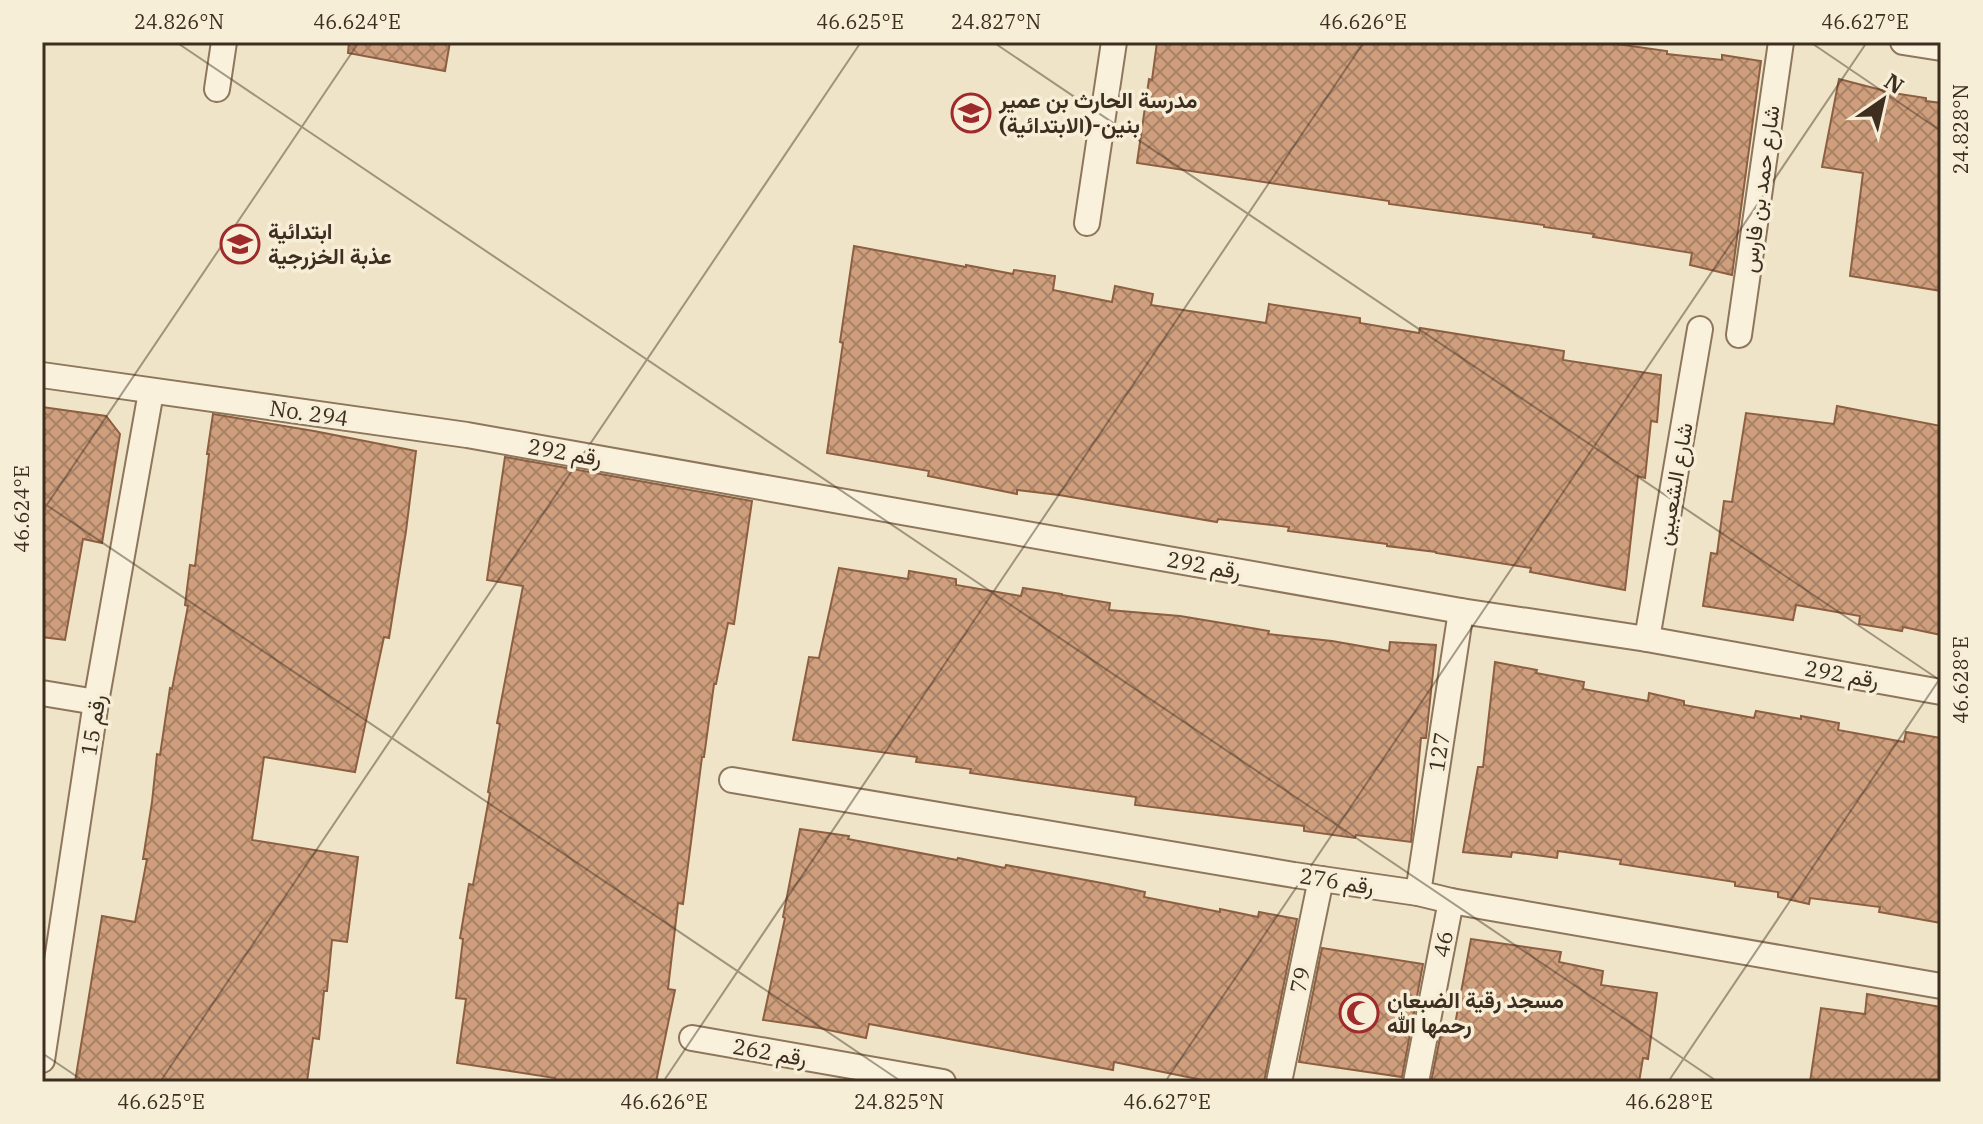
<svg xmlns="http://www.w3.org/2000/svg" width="1983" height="1124" viewBox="0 0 1983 1124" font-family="'IBM Plex Serif',Vazirmatn,serif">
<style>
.building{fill:url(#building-cross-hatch);stroke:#8d5f41;stroke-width:2}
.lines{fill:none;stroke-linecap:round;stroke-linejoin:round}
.minor-casing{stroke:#8d765c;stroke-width:28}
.minor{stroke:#faf1dc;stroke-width:24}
.ticks{fill:none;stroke:#3d2e20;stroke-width:2;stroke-opacity:0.45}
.labels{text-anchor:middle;stroke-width:7;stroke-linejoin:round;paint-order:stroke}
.poi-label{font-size:22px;font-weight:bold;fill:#3d2e20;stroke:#f7eed8;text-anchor:start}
.street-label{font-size:22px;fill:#3d2e20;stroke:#f7eed8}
.neatline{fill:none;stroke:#3d2e20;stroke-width:3}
.ticks-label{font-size:20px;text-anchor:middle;fill:#3d2e20}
</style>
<defs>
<pattern id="building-cross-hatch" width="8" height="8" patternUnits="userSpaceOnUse" patternTransform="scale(2)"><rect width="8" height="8" fill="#cf9f7d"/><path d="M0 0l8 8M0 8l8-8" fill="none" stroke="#a98266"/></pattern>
</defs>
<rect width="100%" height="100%" fill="#f0e4c8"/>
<!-- building -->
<g class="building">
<path d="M 349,42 L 450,42 L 445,71 L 348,53 Z"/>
<path d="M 1157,42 L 1602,42 L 1667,51 L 1667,54 L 1722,60 L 1722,55 L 1761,61 L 1732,275 L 1690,265 L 1692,253 L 1593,237 L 1594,234 L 1544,227 L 1544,225 L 1389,204 L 1389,201 L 1137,163 L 1149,79 L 1152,80 Z"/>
<path d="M 1839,79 L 1893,93 L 1926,98 L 1926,101 L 1941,103 L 1941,291 L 1850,276 L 1863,173 L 1822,167 Z"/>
<path d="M 854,246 L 966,267 L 966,265 L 1013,274 L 1014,270 L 1055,276 L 1053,290 L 1112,302 L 1115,286 L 1153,294 L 1151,305 L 1266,323 L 1269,304 L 1360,318 L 1360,323 L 1419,333 L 1420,328 L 1564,351 L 1563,360 L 1661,375 L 1657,422 L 1651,421 L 1645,478 L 1638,476 L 1625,590 L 1530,572 L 1531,568 L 1436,553 L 1436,552 L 1387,546 L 1387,544 L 1288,531 L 1289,527 L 1218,519 L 1217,522 L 1059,495 L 1017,490 L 1017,494 L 928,476 L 929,471 L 827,453 L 843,343 L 840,342 Z"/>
<path d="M 1837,406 L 1941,426 L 1941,635 L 1903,627 L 1902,631 L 1859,624 L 1860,616 L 1796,605 L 1793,620 L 1703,606 L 1711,553 L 1717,554 L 1724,501 L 1732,502 L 1746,413 L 1834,424 Z"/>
<path d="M 42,407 L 106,416 L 120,434 L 102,543 L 83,539 L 65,640 L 42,637 Z"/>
<path d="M 213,414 L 314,431 L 416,451 L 406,531 L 389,638 L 384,637 L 355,772 L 264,757 L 252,840 L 358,857 L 347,942 L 332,940 L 327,991 L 324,991 L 319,1039 L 313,1038 L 307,1082 L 75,1082 L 102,916 L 135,922 L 147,859 L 143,859 L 152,802 L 157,754 L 160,755 L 170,688 L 172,689 L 188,606 L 185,605 L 190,565 L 195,566 L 209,454 L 207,454 Z"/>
<path d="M 505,457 L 752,501 L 734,624 L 728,623 L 716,684 L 714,684 L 704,757 L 702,757 L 683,904 L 678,903 L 668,989 L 675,990 L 656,1082 L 554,1082 L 555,1078 L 457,1063 L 466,999 L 456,998 L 463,939 L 460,938 L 469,884 L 473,885 L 490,793 L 488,792 L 500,724 L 497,723 L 523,586 L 487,580 Z"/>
<path d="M 839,568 L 908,579 L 909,571 L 956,579 L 956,585 L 1021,596 L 1023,588 L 1062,594 L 1062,595 L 1110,603 L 1109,610 L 1180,616 L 1228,624 L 1269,631 L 1268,634 L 1332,641 L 1389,651 L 1390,642 L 1436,645 L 1426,738 L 1421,738 L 1411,842 L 1356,835 L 1355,838 L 1304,831 L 1304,826 L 1135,805 L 1136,797 L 970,773 L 971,769 L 916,762 L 917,757 L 793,740 L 809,657 L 819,658 Z"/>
<path d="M 1495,662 L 1537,670 L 1536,673 L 1584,682 L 1583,689 L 1648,701 L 1649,693 L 1684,701 L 1684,705 L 1754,718 L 1756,711 L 1801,719 L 1801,716 L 1839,723 L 1838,730 L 1904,742 L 1906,732 L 1941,738 L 1941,923 L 1879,912 L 1880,907 L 1810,898 L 1809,904 L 1778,897 L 1778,892 L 1735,886 L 1735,882 L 1620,864 L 1621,860 L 1558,851 L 1557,858 L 1512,852 L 1511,857 L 1463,852 L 1478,767 L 1483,767 Z"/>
<path d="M 800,829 L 849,836 L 848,839 L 957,860 L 958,858 L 1005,868 L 1006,865 L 1107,884 L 1145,892 L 1144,897 L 1220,912 L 1220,909 L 1258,917 L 1259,912 L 1297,919 L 1264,1082 L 1212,1082 L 1114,1062 L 1113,1070 L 869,1024 L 866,1038 L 819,1028 L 763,1020 L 785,918 L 783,917 Z"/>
<path d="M 1471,939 L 1561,952 L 1559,962 L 1603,971 L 1601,985 L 1657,993 L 1648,1059 L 1643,1058 L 1639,1082 L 1431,1082 L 1441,1033 L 1453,1035 Z"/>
<path d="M 1322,948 L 1423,964 L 1402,1077 L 1299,1062 Z"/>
<path d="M 1867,994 L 1941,1007 L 1941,1082 L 1810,1082 L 1821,1008 L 1865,1014 Z"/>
</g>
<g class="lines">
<!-- minor casing -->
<g class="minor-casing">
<g id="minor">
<path d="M 1903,42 L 1941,48"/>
<path d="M 217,89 L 224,42"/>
<path d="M 1087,223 L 1114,42"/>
<path d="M 1739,335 L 1781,42"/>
<path d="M 42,375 L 467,435 L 1461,611 L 1647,639 L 1941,692"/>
<path d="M 1647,639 L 1700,329"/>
<path d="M 42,693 L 96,702"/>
<path d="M 732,780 L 1294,875 L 1418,893 L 1451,901 L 1941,986"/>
<path d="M 1418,893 L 1461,611"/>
<path d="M 692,1038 L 943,1082"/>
<path d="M 42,1060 L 96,702 L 151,392"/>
<path d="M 1279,1082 L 1321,879"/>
<path d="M 1416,1082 L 1451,901"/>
</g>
</g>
<!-- minor -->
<use href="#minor" class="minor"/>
</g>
<!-- ticks -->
<path class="ticks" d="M 176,42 L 1718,1082M 993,42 L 1941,681M 1810,42 L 1941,131M 42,502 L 902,1082M 42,512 L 359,42M 42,1053 L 85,1082M 160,1082 L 861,42M 663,1082 L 1364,42M 1165,1082 L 1867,42M 1668,1082 L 1941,677"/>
<!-- icons -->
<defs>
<g id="school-ring" transform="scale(2)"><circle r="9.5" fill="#f7eed8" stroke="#9e2a2b" stroke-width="1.5"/><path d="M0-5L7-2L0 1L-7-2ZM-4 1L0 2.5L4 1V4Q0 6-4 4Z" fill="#9e2a2b"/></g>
<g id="mosque-ring" transform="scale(2)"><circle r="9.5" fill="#f7eed8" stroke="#9e2a2b" stroke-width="1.5"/><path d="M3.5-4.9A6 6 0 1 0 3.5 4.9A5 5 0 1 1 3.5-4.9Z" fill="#9e2a2b"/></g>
</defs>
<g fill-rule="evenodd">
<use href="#school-ring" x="971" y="113"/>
<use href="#school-ring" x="240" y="244"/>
<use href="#mosque-ring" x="1359" y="1013"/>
</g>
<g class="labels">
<!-- poi labels -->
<g class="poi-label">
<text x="999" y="108">مدرسة الحارث بن عمير<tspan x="999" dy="25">(الابتدائية)-بنين</tspan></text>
<text x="268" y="239">ابتدائية<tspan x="268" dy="25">عذبة الخزرجية</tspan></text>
<text x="1387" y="1008">مسجد رقية الضبعان<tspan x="1387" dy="25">رحمها الله</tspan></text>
</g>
<!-- street labels -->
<g class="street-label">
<text transform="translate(1760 189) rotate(-82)" y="8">شارع حمد بن فارس</text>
<text transform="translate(309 413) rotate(8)" y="8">No. 294</text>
<text transform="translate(565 452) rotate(10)" y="8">رقم 292</text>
<text transform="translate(1674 484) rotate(-80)" y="8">شارع الشعبين</text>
<text transform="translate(1204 565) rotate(10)" y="8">رقم 292</text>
<text transform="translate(1842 674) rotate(10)" y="8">رقم 292</text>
<text transform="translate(93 725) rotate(-81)" y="8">رقم 15</text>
<text transform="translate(1439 752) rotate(-81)" y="8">127</text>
<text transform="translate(1337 881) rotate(9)" y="8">رقم 276</text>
<text transform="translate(1443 944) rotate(-79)" y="8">46</text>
<text transform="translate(1300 980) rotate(-78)" y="8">79</text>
<text transform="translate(770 1052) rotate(10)" y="8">رقم 262</text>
</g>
</g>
<!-- border -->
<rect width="1983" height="1124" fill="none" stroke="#f7eed8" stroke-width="88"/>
<!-- north arrow -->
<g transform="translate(1883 100) rotate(34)" stroke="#f7eed8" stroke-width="6" paint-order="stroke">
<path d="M0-6L14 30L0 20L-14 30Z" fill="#3d2e20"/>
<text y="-12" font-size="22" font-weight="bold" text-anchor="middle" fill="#3d2e20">N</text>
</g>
<rect x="44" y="44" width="1895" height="1036" class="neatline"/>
<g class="ticks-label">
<text x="179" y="29">24.826°N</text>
<text x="357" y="29">46.624°E</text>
<text x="860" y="29">46.625°E</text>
<text x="996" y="29">24.827°N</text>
<text x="1363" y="29">46.626°E</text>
<text x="1865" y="29">46.627°E</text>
<text transform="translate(1961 129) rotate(-90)" y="7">24.828°N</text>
<text transform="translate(22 509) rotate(-90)" y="7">46.624°E</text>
<text transform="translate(1961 680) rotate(-90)" y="7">46.628°E</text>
<text x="161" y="1109">46.625°E</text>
<text x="664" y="1109">46.626°E</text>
<text x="899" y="1109">24.825°N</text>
<text x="1167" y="1109">46.627°E</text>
<text x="1669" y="1109">46.628°E</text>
</g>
</svg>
